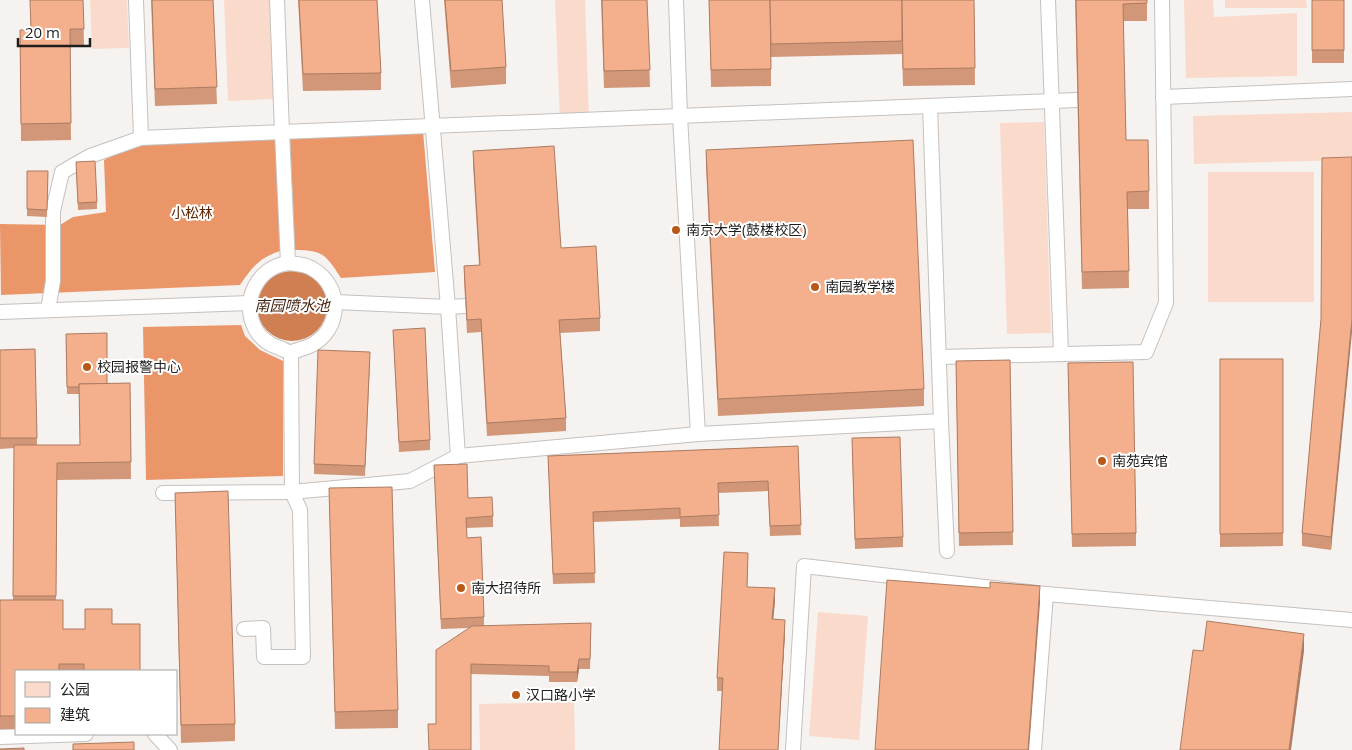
<svg xmlns="http://www.w3.org/2000/svg" width="1352" height="750" viewBox="0 0 1352 750" font-family="'Open Sans','Noto Sans SC',sans-serif">
<style>
.green{fill:#fadbcb}
.forest{fill:#ea9669}
.water{fill:#d07f52}
.lines{fill:none;stroke-linecap:round;stroke-linejoin:round}
.service-casing{stroke:#c4c1bf;stroke-width:16}
.service{stroke:#fff;stroke-width:14}
.wall{fill:#d29778}
.shaded-wall{fill:#ab7b62}
.building{fill:#f4b08c;stroke:#ab7b62}
.poi-dot{fill:#b95918;stroke:#fff;stroke-width:2}
.labels{text-anchor:middle;stroke-width:4;stroke-linejoin:round;paint-order:stroke}
.park-label{font-size:14px;fill:#572300;stroke:#fff}
.poi-label{font-size:14px;fill:#1f1e1d;stroke:#fff;text-anchor:start}
.water-label{font-size:15px;font-style:italic;fill:#462411;stroke:#fff}
</style>
<rect width="100%" height="100%" fill="#f6f2f0"/>
<!-- green -->
<g class="green">
<path d="M 90,0 L 127,0 L 129,48 L 92,49 Z"/>
<path d="M 224,0 L 270,0 L 274,99 L 228,101 Z"/>
<path d="M 555,0 L 585,0 L 589,120 L 560,121 Z"/>
<path d="M 1184,0 L 1213,0 L 1214,17 L 1297,13 L 1297,76 L 1186,78 Z"/>
<path d="M 1225,0 L 1306,0 L 1307,8 L 1225,8 Z"/>
<path d="M 1352,112 L 1352,160 L 1194,164 L 1193,116 Z"/>
<path d="M 1044,122 L 1051,333 L 1007,334 L 1000,123 Z"/>
<rect x="1208" y="172" width="106" height="130"/>
<path d="M 818,612 L 868,616 L 859,740 L 809,736 Z"/>
<path d="M 574,702 L 575,750 L 480,750 L 479,704 Z"/>
</g>
<!-- forest -->
<g class="forest">
<path d="M 423,131 L 435,272 L 341,278 C 326,255 323,250 295,250 L 290,137 Z"/>
<path d="M 278,136 L 283,250 C 260,257 253,266 240,285 L 1,295 L 0,224 L 60,225 L 73,217 L 106,212 L 104,160 L 141,141 Z"/>
<path d="M 241,325 L 245,336 L 260,350 L 283,361 L 283,476 L 146,480 L 143,327 Z"/>
</g>
<!-- water -->
<circle class="water" cx="292" cy="306" r="35"/>
<g class="lines">
<!-- service casing -->
<g class="service-casing">
<g id="service">
<path d="M 136,0 L 141,138"/>
<path d="M 422,0 L 448,307 L 458,456"/>
<path d="M 676,0 L 680,116 L 698,434"/>
<path d="M 1048,0 L 1061,353"/>
<path d="M 1163,97 L 1352,89"/>
<path d="M 288,263 L 282,132 L 1077,100"/>
<path d="M 288,263 C 296,264 304,264 311,268 C 347,287 341,339 301,349 C 298,350 293,352 290,352 C 287,352 283,349 280,348 C 270,345 261,339 256,330 C 240,302 257,267 288,263 Z"/>
<path d="M 335,302 L 448,307 L 466,306"/>
<path d="M 48,310 L 53,281 L 53,211 L 62,172 L 90,156 L 141,138 L 282,132 L 277,0"/>
<path d="M 0,312 L 250,303"/>
<path d="M 940,357 L 1146,352 L 1166,303 L 1162,0"/>
<path d="M 941,421 L 947,551"/>
<path d="M 163,493 L 292,492 L 410,481 L 458,456 L 698,434 L 941,421 L 930,106"/>
<path d="M 244,629 L 263,628 L 264,657 L 303,657 L 300,510 L 292,492 L 291,352"/>
<path d="M 155,734 L 170,750"/>
<path d="M 0,737 L 86,734"/>
<path d="M 793,750 L 804,566 L 1046,594 L 1352,620"/>
<path d="M 1034,750 L 1046,594"/>
</g>
</g>
<!-- service -->
<use href="#service" class="service"/>
</g>
<!-- wall -->
<g class="wall">
<path d="M 83,0 L 84,46 L 70,46 L 71,140 L 21,141 L 20,30 L 30,30 Z"/>
<path d="M 151,0 L 213,0 L 217,104 L 155,106 Z"/>
<path d="M 298,0 L 377,0 L 381,73 L 381,90 L 303,91 Z"/>
<path d="M 444,0 L 502,0 L 506,67 L 506,84 L 451,88 Z"/>
<path d="M 601,0 L 647,0 L 650,87 L 604,88 Z"/>
<path d="M 709,0 L 974,0 L 975,85 L 903,86 L 902,48 L 902,54 L 771,57 L 771,86 L 711,87 Z"/>
<path d="M 1075,0 L 1147,0 L 1147,21 L 1123,21 L 1126,140 L 1149,191 L 1149,209 L 1128,209 L 1129,288 L 1082,289 Z"/>
<rect x="1312" y="0" width="32" height="63"/>
<path d="M 706,150 L 924,389 L 924,406 L 718,416 L 706,167 Z"/>
<path d="M 473,151 L 561,248 L 600,318 L 600,331 L 560,333 L 566,418 L 566,431 L 487,436 L 481,332 L 467,333 L 464,279 L 464,266 L 479,265 L 473,164 Z"/>
<path d="M 1352,157 L 1331,550 L 1302,546 L 1302,533 L 1321,319 Z"/>
<path d="M 76,169 L 97,202 L 97,209 L 78,210 Z"/>
<path d="M 27,171 L 48,171 L 47,217 L 27,216 Z"/>
<path d="M 393,330 L 430,440 L 430,450 L 399,452 Z"/>
<path d="M 66,334 L 107,384 L 130,383 L 131,479 L 57,480 L 56,600 L 63,629 L 85,629 L 112,624 L 140,671 L 16,671 L 16,729 L 0,729 L 0,600 L 13,600 L 14,448 L 0,449 L 0,350 L 35,349 L 37,445 L 80,445 L 79,394 L 67,394 Z"/>
<path d="M 1220,359 L 1283,359 L 1283,546 L 1220,547 Z"/>
<path d="M 1010,360 L 1013,545 L 959,546 L 956,361 Z"/>
<path d="M 370,362 L 365,476 L 314,474 L 314,464 Z"/>
<path d="M 1068,363 L 1136,533 L 1136,546 L 1072,547 Z"/>
<path d="M 798,446 L 801,535 L 770,536 L 768,491 L 718,493 L 719,526 L 680,527 L 680,519 L 593,522 L 595,583 L 553,584 L 548,456 Z"/>
<path d="M 852,448 L 903,537 L 903,547 L 855,549 Z"/>
<path d="M 434,465 L 468,498 L 493,516 L 493,527 L 466,528 L 467,538 L 484,617 L 484,626 L 591,633 L 590,669 L 579,669 L 577,682 L 549,682 L 549,676 L 471,674 L 436,724 L 469,628 L 441,629 Z"/>
<path d="M 329,488 L 398,710 L 398,728 L 335,729 Z"/>
<path d="M 175,493 L 235,724 L 235,741 L 181,743 Z"/>
<path d="M 748,566 L 747,587 L 775,601 L 773,619 L 785,633 L 778,750 L 719,750 L 722,691 L 717,691 L 717,678 Z"/>
</g>
<!-- shaded-wall -->
<g class="shaded-wall">
<path d="M 1352,319 L 1352,332 L 1331,550 L 1331,537 Z"/>
<path d="M 1040,586 L 1040,603 L 1029,750 L 1028,750 Z"/>
<path d="M 775,588 L 775,601 L 772,632 L 772,619 Z"/>
<path d="M 785,620 L 785,633 L 778,750 Z"/>
<path d="M 1304,634 L 1304,651 L 1291,750 L 1289,750 Z"/>
<path d="M 579,659 L 579,669 L 577,682 L 577,672 Z"/>
</g>
<!-- building -->
<g class="building">
<path d="M 30,0 L 83,0 L 84,29 L 70,29 L 71,123 L 21,124 L 20,30 L 31,30 Z"/>
<path d="M 152,0 L 213,0 L 217,87 L 155,89 Z"/>
<path d="M 299,0 L 377,0 L 381,73 L 303,74 Z"/>
<path d="M 445,0 L 502,0 L 506,67 L 451,71 Z"/>
<path d="M 602,0 L 647,0 L 650,70 L 604,71 Z"/>
<path d="M 709,0 L 770,0 L 771,69 L 711,70 Z"/>
<path d="M 770,0 L 902,0 L 902,41 L 771,44 Z"/>
<path d="M 902,0 L 974,0 L 975,68 L 903,69 Z"/>
<path d="M 1076,0 L 1147,0 L 1147,3 L 1123,4 L 1126,140 L 1148,140 L 1149,191 L 1127,192 L 1129,271 L 1082,272 Z"/>
<rect x="1312" y="0" width="32" height="50"/>
<path d="M 913,140 L 924,389 L 718,399 L 706,150 Z"/>
<path d="M 554,146 L 561,248 L 596,246 L 600,318 L 559,320 L 566,418 L 487,423 L 481,319 L 467,320 L 464,266 L 480,265 L 473,151 Z"/>
<path d="M 1352,157 L 1352,319 L 1331,537 L 1302,533 L 1321,319 L 1322,158 Z"/>
<path d="M 95,161 L 97,202 L 78,203 L 76,162 Z"/>
<path d="M 27,171 L 48,171 L 47,210 L 27,209 Z"/>
<path d="M 425,328 L 430,440 L 399,442 L 393,330 Z"/>
<path d="M 107,333 L 107,384 L 79,384 L 79,387 L 67,387 L 66,334 Z"/>
<path d="M 35,349 L 37,438 L 0,438 L 0,350 Z"/>
<path d="M 318,350 L 370,352 L 365,466 L 314,464 Z"/>
<path d="M 1220,359 L 1283,359 L 1283,533 L 1220,534 Z"/>
<path d="M 1010,360 L 1013,532 L 959,533 L 956,361 Z"/>
<path d="M 1133,362 L 1136,533 L 1072,534 L 1068,363 Z"/>
<path d="M 130,383 L 131,462 L 57,463 L 56,596 L 13,596 L 14,445 L 80,445 L 79,384 Z"/>
<path d="M 900,437 L 903,537 L 855,539 L 852,438 Z"/>
<path d="M 798,446 L 801,525 L 770,526 L 768,481 L 718,483 L 719,515 L 680,517 L 680,508 L 593,512 L 595,573 L 553,574 L 548,456 Z"/>
<path d="M 467,464 L 468,498 L 492,497 L 493,516 L 466,518 L 467,538 L 481,537 L 484,617 L 441,619 L 434,465 Z"/>
<path d="M 392,487 L 398,710 L 335,712 L 329,488 Z"/>
<path d="M 228,491 L 235,724 L 181,725 L 175,493 Z"/>
<path d="M 724,552 L 748,553 L 747,587 L 775,588 L 772,619 L 785,620 L 778,750 L 719,750 L 723,678 L 717,678 Z"/>
<path d="M 887,580 L 990,588 L 990,582 L 1040,586 L 1028,750 L 875,750 Z"/>
<path d="M 0,600 L 63,600 L 63,629 L 85,629 L 85,609 L 112,609 L 112,624 L 140,624 L 140,671 L 84,671 L 84,664 L 59,664 L 59,671 L 16,671 L 16,716 L 0,716 Z"/>
<path d="M 1207,621 L 1304,634 L 1289,750 L 1180,750 L 1193,650 L 1203,651 Z"/>
<path d="M 591,623 L 590,659 L 579,659 L 577,672 L 549,672 L 549,666 L 471,664 L 471,750 L 429,750 L 428,724 L 436,724 L 436,650 L 472,626 Z"/>
<path d="M 134,742 L 134,750 L 73,750 L 73,744 Z"/>
<path d="M 24,748 L 24,750 L 0,750 L 0,749 Z"/>
</g>
<!-- markers -->
<g class="poi-dot">
<circle cx="676" cy="230" r="5"/>
<circle cx="815" cy="287" r="5"/>
<circle cx="87" cy="367" r="5"/>
<circle cx="1102" cy="461" r="5"/>
<circle cx="461" cy="588" r="5"/>
<circle cx="516" cy="695" r="5"/>
</g>
<g class="labels">
<!-- park labels -->
<g class="park-label">
<text x="192" y="218">小松林</text>
</g>
<!-- poi labels -->
<g class="poi-label">
<text x="686" y="235">南京大学(鼓楼校区)</text>
<text x="825" y="292">南园教学楼</text>
<text x="97" y="372">校园报警中心</text>
<text x="1112" y="466">南苑宾馆</text>
<text x="471" y="593">南大招待所</text>
<text x="526" y="700">汉口路小学</text>
</g>
<!-- water labels -->
<g class="water-label">
<text x="292" y="311">南园喷水池</text>
</g>
</g>
<!-- legend -->
<rect x="15" y="670" width="162" height="65" fill="#ffffff" stroke="#a5a5a5"/>
<rect x="25" y="682" width="25" height="15" fill="#fadbcb" stroke="#a5a5a5"/>
<text x="60" y="695" font-size="15" fill="#1f1e1d">公园</text>
<rect x="25" y="708" width="25" height="15" fill="#f4b08c" stroke="#a5a5a5"/>
<text x="60" y="720" font-size="15" fill="#1f1e1d">建筑</text>
<!-- scale -->
<path d="M18 38v8h72v-8" fill="none" stroke="#1f1e1d" stroke-width="2.5"/>
<text x="25" y="38" font-size="15" fill="#1f1e1d" stroke="#ffffff" stroke-width="4" paint-order="stroke">20 m</text>
</svg>
